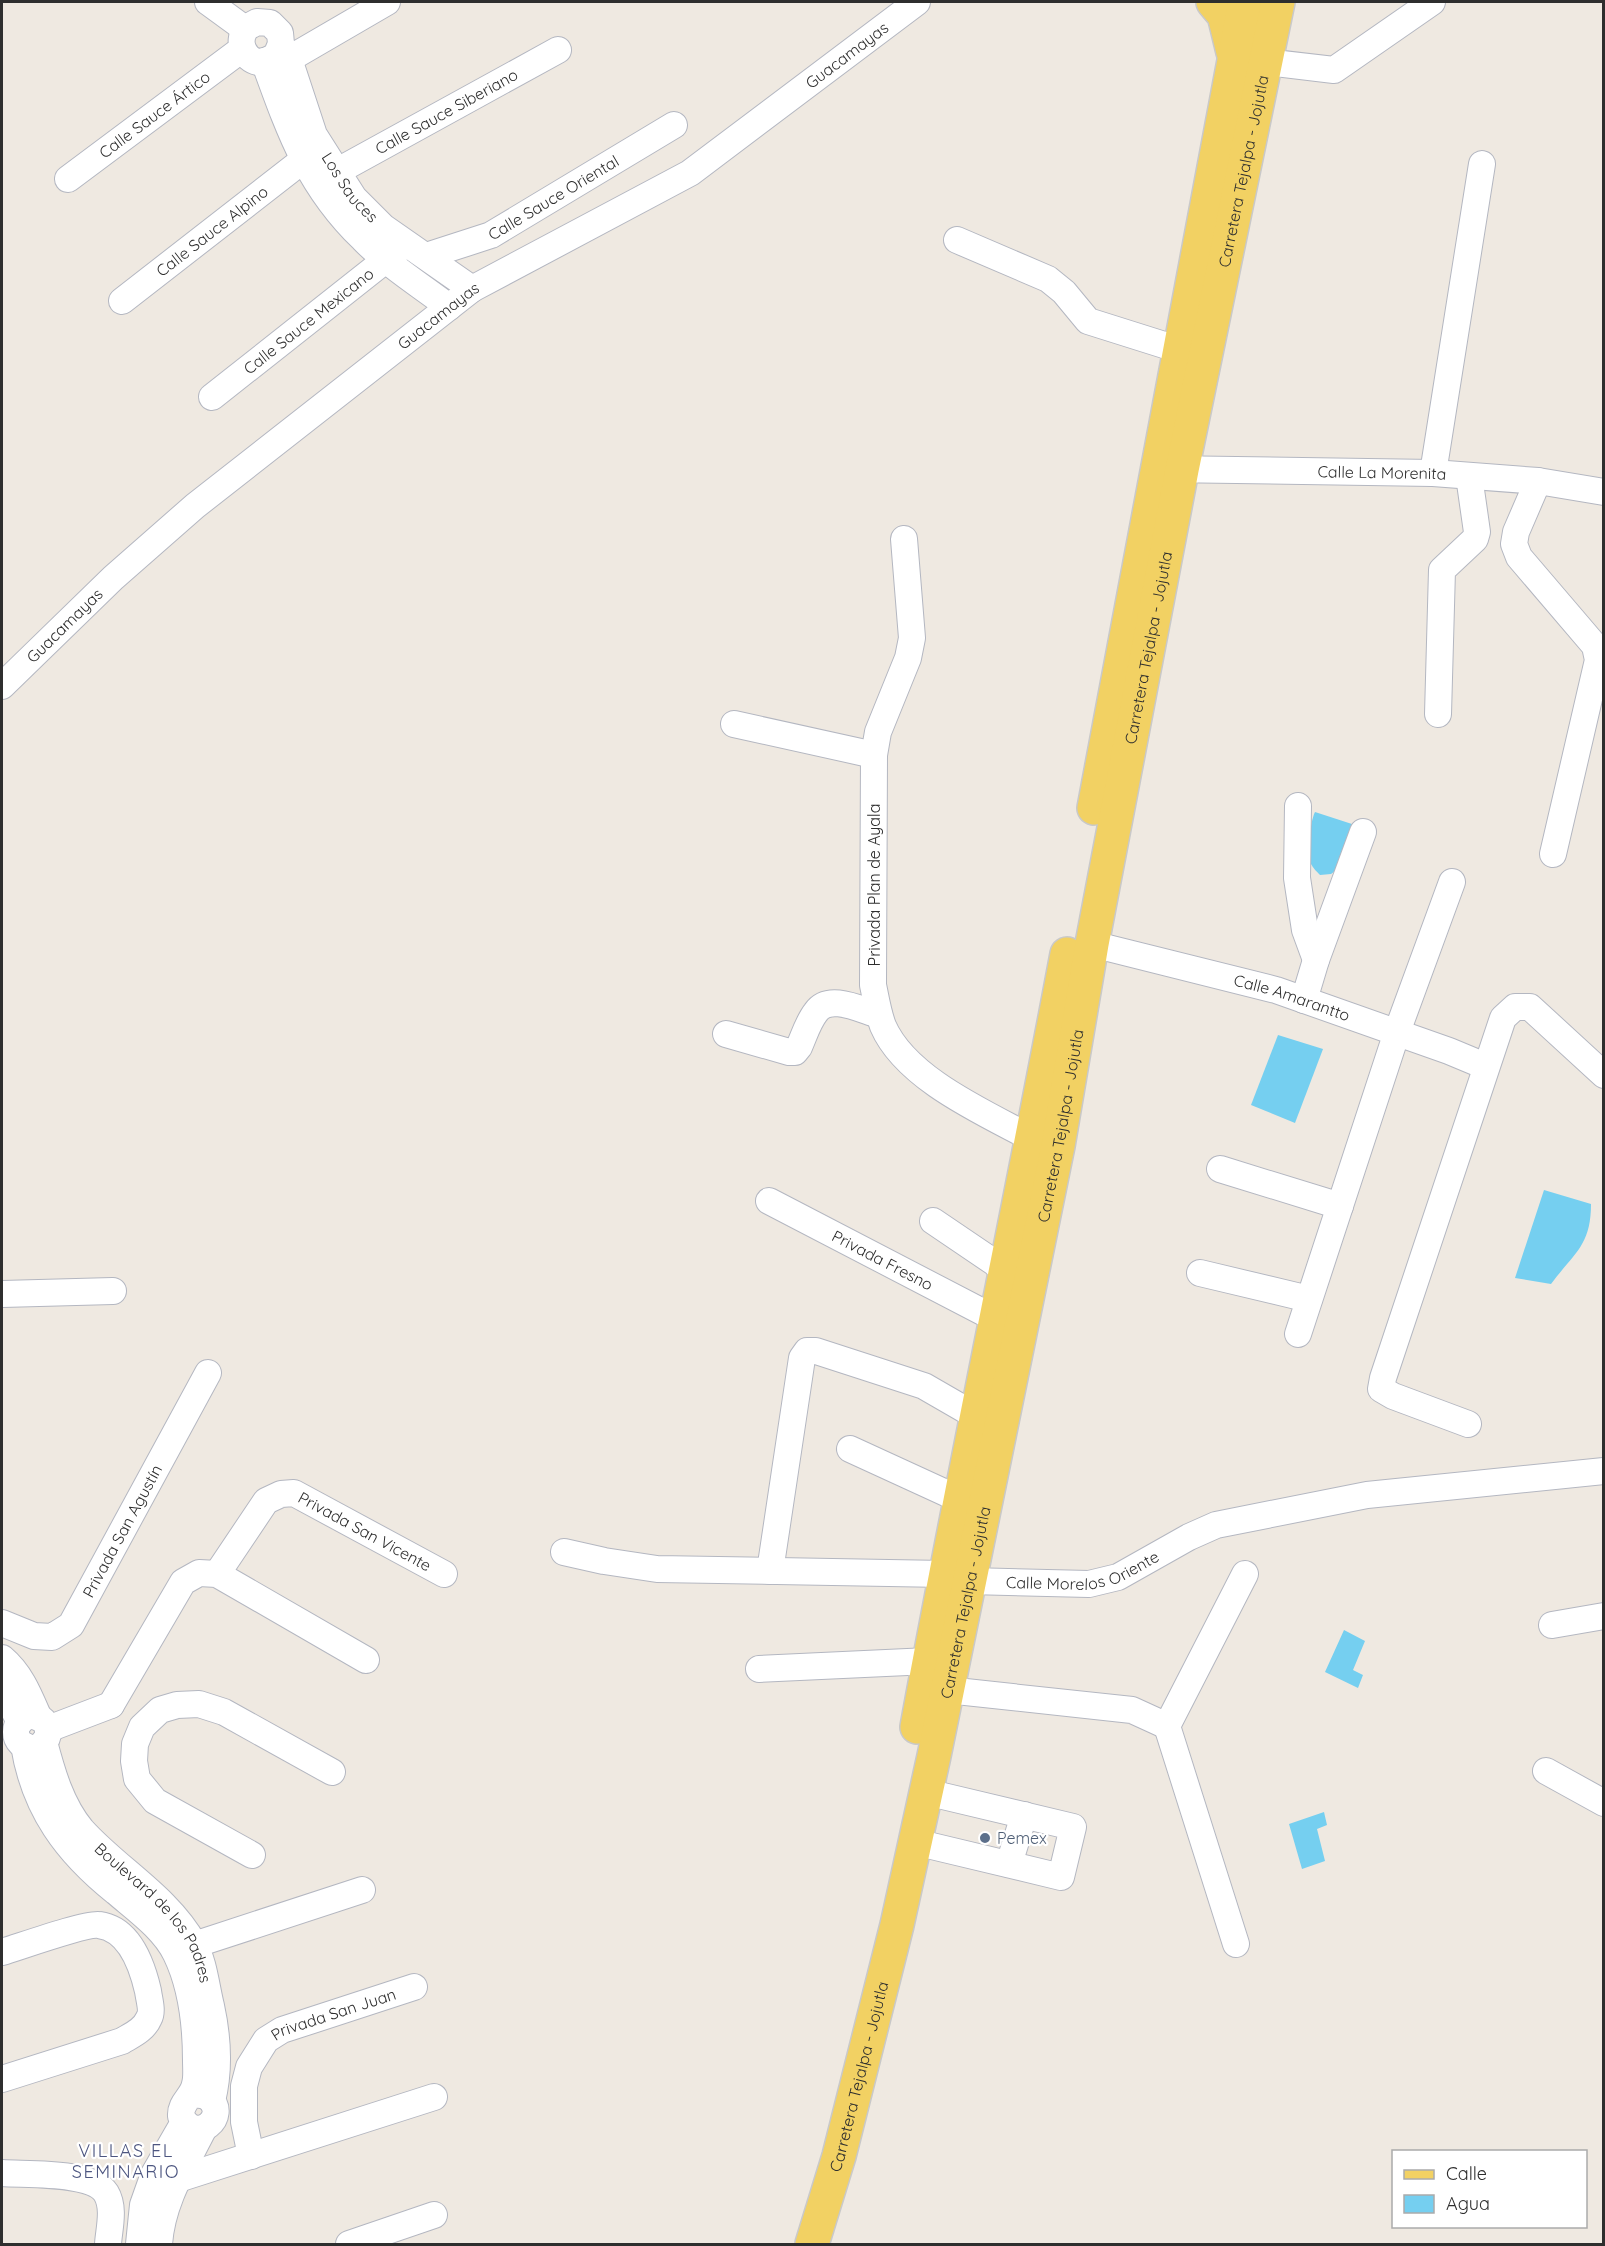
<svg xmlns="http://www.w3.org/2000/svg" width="1605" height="2246" viewBox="0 0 1605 2246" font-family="Quicksand,sans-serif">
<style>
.water{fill:#75cff0}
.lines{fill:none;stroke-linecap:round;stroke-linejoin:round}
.minor-casing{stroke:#b4b7c1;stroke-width:28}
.major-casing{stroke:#c9c9c9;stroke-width:36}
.minor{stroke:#fff;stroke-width:26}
.major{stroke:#f2d163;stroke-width:33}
.service-dot{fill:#5c6f8a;stroke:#fff;stroke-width:2}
.labels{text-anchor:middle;stroke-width:4.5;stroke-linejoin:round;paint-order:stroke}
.street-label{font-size:16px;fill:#2e2e2e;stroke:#fff}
.service-label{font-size:16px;fill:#4e5e75;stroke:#fff;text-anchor:start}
.neighbourhood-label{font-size:18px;letter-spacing:1.5px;fill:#4d5680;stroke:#fff}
</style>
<rect width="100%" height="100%" fill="#efe9e1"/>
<!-- water -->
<g class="water">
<path d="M 1315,812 L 1355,825 L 1338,869 L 1331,874 L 1320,875 C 1317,872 1313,868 1311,864 C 1307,853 1310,822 1315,812 Z"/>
<path d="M 1278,1035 L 1323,1049 L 1295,1123 L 1251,1105 Z"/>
<path d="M 1544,1190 L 1591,1204 C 1591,1246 1574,1253 1551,1284 L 1515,1278 Z"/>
<path d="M 1344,1630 L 1365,1641 L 1353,1670 L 1363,1675 L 1358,1688 L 1325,1672 Z"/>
<path d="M 1324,1812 L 1327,1825 L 1317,1829 L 1325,1861 L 1302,1869 L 1289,1824 Z"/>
</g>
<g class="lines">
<!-- minor casing -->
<g class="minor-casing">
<g id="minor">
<path d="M 208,2 L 245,29"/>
<path id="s1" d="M 281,44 L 276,56 C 271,58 264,63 258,62 C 244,59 237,42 245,30 C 247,27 253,24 257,22 L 270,23 L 280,33 L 281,44 L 289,59 L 314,135 L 354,198 L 383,227 L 472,289"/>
<path d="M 289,59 L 387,2"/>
<path d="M 264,61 C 289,130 308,186 363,239 C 388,265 420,285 449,307"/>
<path d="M 1266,62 L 1334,70 L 1432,2"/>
<path id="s2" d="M 336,172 L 558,50"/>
<path id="s3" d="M 68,179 L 242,49"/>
<path d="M 957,240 L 1048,279 L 1064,292 L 1088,321 L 1180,350"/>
<path id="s4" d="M 426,256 L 491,235 L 674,125"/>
<path id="s5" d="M 122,301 L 316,150"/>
<path id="s6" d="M 212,397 L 398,250"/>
<path id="s7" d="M 1164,469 L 1433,473 L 1538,481 L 1604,492"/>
<path d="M 1433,473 L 1482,164"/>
<path d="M 1538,481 L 1516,532 L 1514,544 L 1519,557 L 1595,646 L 1598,660 L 1553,854"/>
<path d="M 904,539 L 912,638 L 908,658 L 878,732 L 874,755 L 873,985 C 876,999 878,1013 883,1026 C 906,1079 985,1113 1033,1139"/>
<path id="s8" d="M 2,686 L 113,578 L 195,506 L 472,289 L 690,173 L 917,2"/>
<path d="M 1438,714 L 1442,570 L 1475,539 L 1477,532 L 1469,476"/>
<path d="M 734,724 L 874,755"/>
<path d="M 1298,806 L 1297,878 L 1305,930 L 1316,960"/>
<path id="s9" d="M 1092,944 L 1276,990 L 1449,1051 L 1485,1066"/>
<path d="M 1304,1000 L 1316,960 L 1363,832"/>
<path d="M 726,1034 L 789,1052 L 795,1052 L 799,1047 C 804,1036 808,1022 816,1012 C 829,993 861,1010 879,1015"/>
<path d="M 1220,1169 L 1340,1206"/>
<path id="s10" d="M 769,1201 L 996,1319"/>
<path d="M 933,1221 L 995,1263 L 1004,1272"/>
<path d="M 1200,1273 L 1309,1299"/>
<path d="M 2,1294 L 113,1291"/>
<path d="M 1298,1334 L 1397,1032 L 1452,882"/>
<path d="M 1468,1424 L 1393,1396 L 1381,1389 L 1383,1378 L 1503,1018 L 1515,1007 L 1530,1007 L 1604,1075"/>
<path d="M 850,1449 L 959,1499"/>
<path d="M 564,1552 L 604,1561 L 657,1569 L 945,1574"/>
<path d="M 770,1571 L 802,1358 L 807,1351 L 816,1351 L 924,1386 L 976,1416"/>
<path id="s11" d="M 217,1574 L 266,1501 L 281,1494 L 294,1493 L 444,1574"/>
<path id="s12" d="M 969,1581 L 1089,1584 L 1118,1577 L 1189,1537 L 1216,1525 L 1367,1495 L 1604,1471"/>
<path id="s13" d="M 2,1623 L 34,1636 L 52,1637 L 71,1625 L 208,1373"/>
<path d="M 1552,1625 L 1604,1616"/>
<path d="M 2,1658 C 21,1674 29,1695 39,1718"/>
<path d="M 759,1669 L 929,1661"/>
<path d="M 2,1688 L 20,1722"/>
<path d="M 947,1690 L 1132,1710 L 1167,1726 L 1245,1574"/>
<path d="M 111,1705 L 183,1582 L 199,1573 L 217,1574 L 366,1660"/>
<circle cx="32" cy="1732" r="16"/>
<path d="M 1167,1726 L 1236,1944"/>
<path d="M 48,1729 L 111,1705"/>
<path id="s14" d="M 44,1742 C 52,1772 61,1805 82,1830 C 117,1869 168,1897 194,1944 C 204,1962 206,1986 211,2006 C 218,2038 220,2069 212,2101"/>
<path d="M 24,1745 C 34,1809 67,1853 116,1892 C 137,1910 164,1929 176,1954 C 192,1987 196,2025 196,2061 C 196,2068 197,2077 195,2084 C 193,2097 180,2102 181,2116 C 196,2146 230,2116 209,2098 C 203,2094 197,2094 190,2096"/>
<path d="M 1546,1771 L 1604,1803"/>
<path d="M 915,1842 L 1061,1877 L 1073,1827 L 926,1792"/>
<path d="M 252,1855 L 155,1801 L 137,1779 L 134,1761 L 135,1744 L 142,1727 L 160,1710 L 177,1705 L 199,1704 L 224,1712 L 332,1772"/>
<path d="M 1009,1864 L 1024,1815"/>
<path d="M 2,1952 C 19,1947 86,1923 99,1925 C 130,1929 142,1965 148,1991 C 149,1999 153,2011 149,2018 C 144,2030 132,2035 122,2041 L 2,2079"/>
<path d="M 181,1952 L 206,1941 L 362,1890"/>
<path id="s15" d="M 251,2156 L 244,2122 L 244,2086 L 249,2067 L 266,2040 L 282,2030 L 414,1987"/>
<path d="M 2,2173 C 26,2175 92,2171 106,2193 C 115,2208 109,2229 108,2244"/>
<path d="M 178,2179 L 434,2097"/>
<path d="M 139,2244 L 143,2205 L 154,2174 L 184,2122"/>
<path d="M 159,2244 C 162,2201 185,2166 204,2128"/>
<path d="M 349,2244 L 434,2215"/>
</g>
</g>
<!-- major casing -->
<g class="major-casing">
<g id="major">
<path d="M 1213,2 L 1224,15 L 1233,52"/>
<path d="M 1094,808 L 1245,2"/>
<path d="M 917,1727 C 964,1469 1019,1212 1067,954"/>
<path id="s16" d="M 812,2244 L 839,2156 L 897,1925 L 934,1756 L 1058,1146 L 1092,944 L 1182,470 L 1278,2"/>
</g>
</g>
<!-- minor -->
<use href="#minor" class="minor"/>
<!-- major -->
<use href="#major" class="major"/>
</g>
<!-- markers -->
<circle class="service-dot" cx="985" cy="1838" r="6"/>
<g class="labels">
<!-- street labels -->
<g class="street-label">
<text dy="6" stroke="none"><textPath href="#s8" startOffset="1059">Guacamayas</textPath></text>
<text dy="6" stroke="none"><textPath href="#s2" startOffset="126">Calle Sauce Siberiano</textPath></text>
<text dy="6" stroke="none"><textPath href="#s3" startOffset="108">Calle Sauce Ártico</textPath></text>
<text dy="6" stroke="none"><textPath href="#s16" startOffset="2118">Carretera Tejalpa - Jojutla</textPath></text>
<text dy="6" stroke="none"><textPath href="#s1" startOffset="286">Los Sauces</textPath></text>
<text dy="6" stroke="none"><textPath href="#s4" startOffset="141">Calle Sauce Oriental</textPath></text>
<text dy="6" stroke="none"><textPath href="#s5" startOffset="114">Calle Sauce Alpino</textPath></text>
<text dy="6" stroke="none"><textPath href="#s8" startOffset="573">Guacamayas</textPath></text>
<text dy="6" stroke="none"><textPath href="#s6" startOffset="123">Calle Sauce Mexicano</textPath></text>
<text dy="6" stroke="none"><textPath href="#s7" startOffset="218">Calle La Morenita</textPath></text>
<text dy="6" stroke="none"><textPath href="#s8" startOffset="87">Guacamayas</textPath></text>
<text dy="6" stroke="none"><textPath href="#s16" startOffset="1632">Carretera Tejalpa - Jojutla</textPath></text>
<text transform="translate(874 885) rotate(-90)" y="6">Privada Plan de Ayala</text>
<text dy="6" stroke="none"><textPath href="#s9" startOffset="207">Calle Amarantto</textPath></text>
<text dy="6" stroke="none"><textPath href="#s16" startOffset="1146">Carretera Tejalpa - Jojutla</textPath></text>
<text dy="6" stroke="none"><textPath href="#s10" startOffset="128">Privada Fresno</textPath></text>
<text dy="6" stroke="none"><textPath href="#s13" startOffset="182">Privada San Agustín</textPath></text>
<text dy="6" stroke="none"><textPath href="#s11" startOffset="198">Privada San Vicente</textPath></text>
<text dy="6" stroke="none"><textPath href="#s12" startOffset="116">Calle Morelos Oriente</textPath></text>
<text dy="6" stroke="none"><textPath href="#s16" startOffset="660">Carretera Tejalpa - Jojutla</textPath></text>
<text dy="6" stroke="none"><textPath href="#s14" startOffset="208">Boulevard de los Padres</textPath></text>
<text dy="6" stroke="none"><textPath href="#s15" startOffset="195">Privada San Juan</textPath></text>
<text dy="6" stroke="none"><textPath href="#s16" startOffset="174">Carretera Tejalpa - Jojutla</textPath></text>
</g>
<!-- service labels -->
<g class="service-label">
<text x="997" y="1844">Pemex</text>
</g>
<!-- neighbourhood labels -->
<g class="neighbourhood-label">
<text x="126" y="2157">VILLAS EL<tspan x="126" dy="21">SEMINARIO</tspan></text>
</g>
</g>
<!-- border -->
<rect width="1605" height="2246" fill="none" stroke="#2e2e2e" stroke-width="6"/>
<!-- legend -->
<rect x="1392" y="2150" width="195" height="78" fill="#ffffff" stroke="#ababab" stroke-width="1.5"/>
<rect x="1404" y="2170" width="30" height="9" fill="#f2d163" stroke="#ababab" stroke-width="1.5"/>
<text x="1446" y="2180" font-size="18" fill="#2e2e2e">Calle</text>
<rect x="1404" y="2195" width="30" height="18" fill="#75cff0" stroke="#ababab" stroke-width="1.5"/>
<text x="1446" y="2210" font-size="18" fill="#2e2e2e">Agua</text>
</svg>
